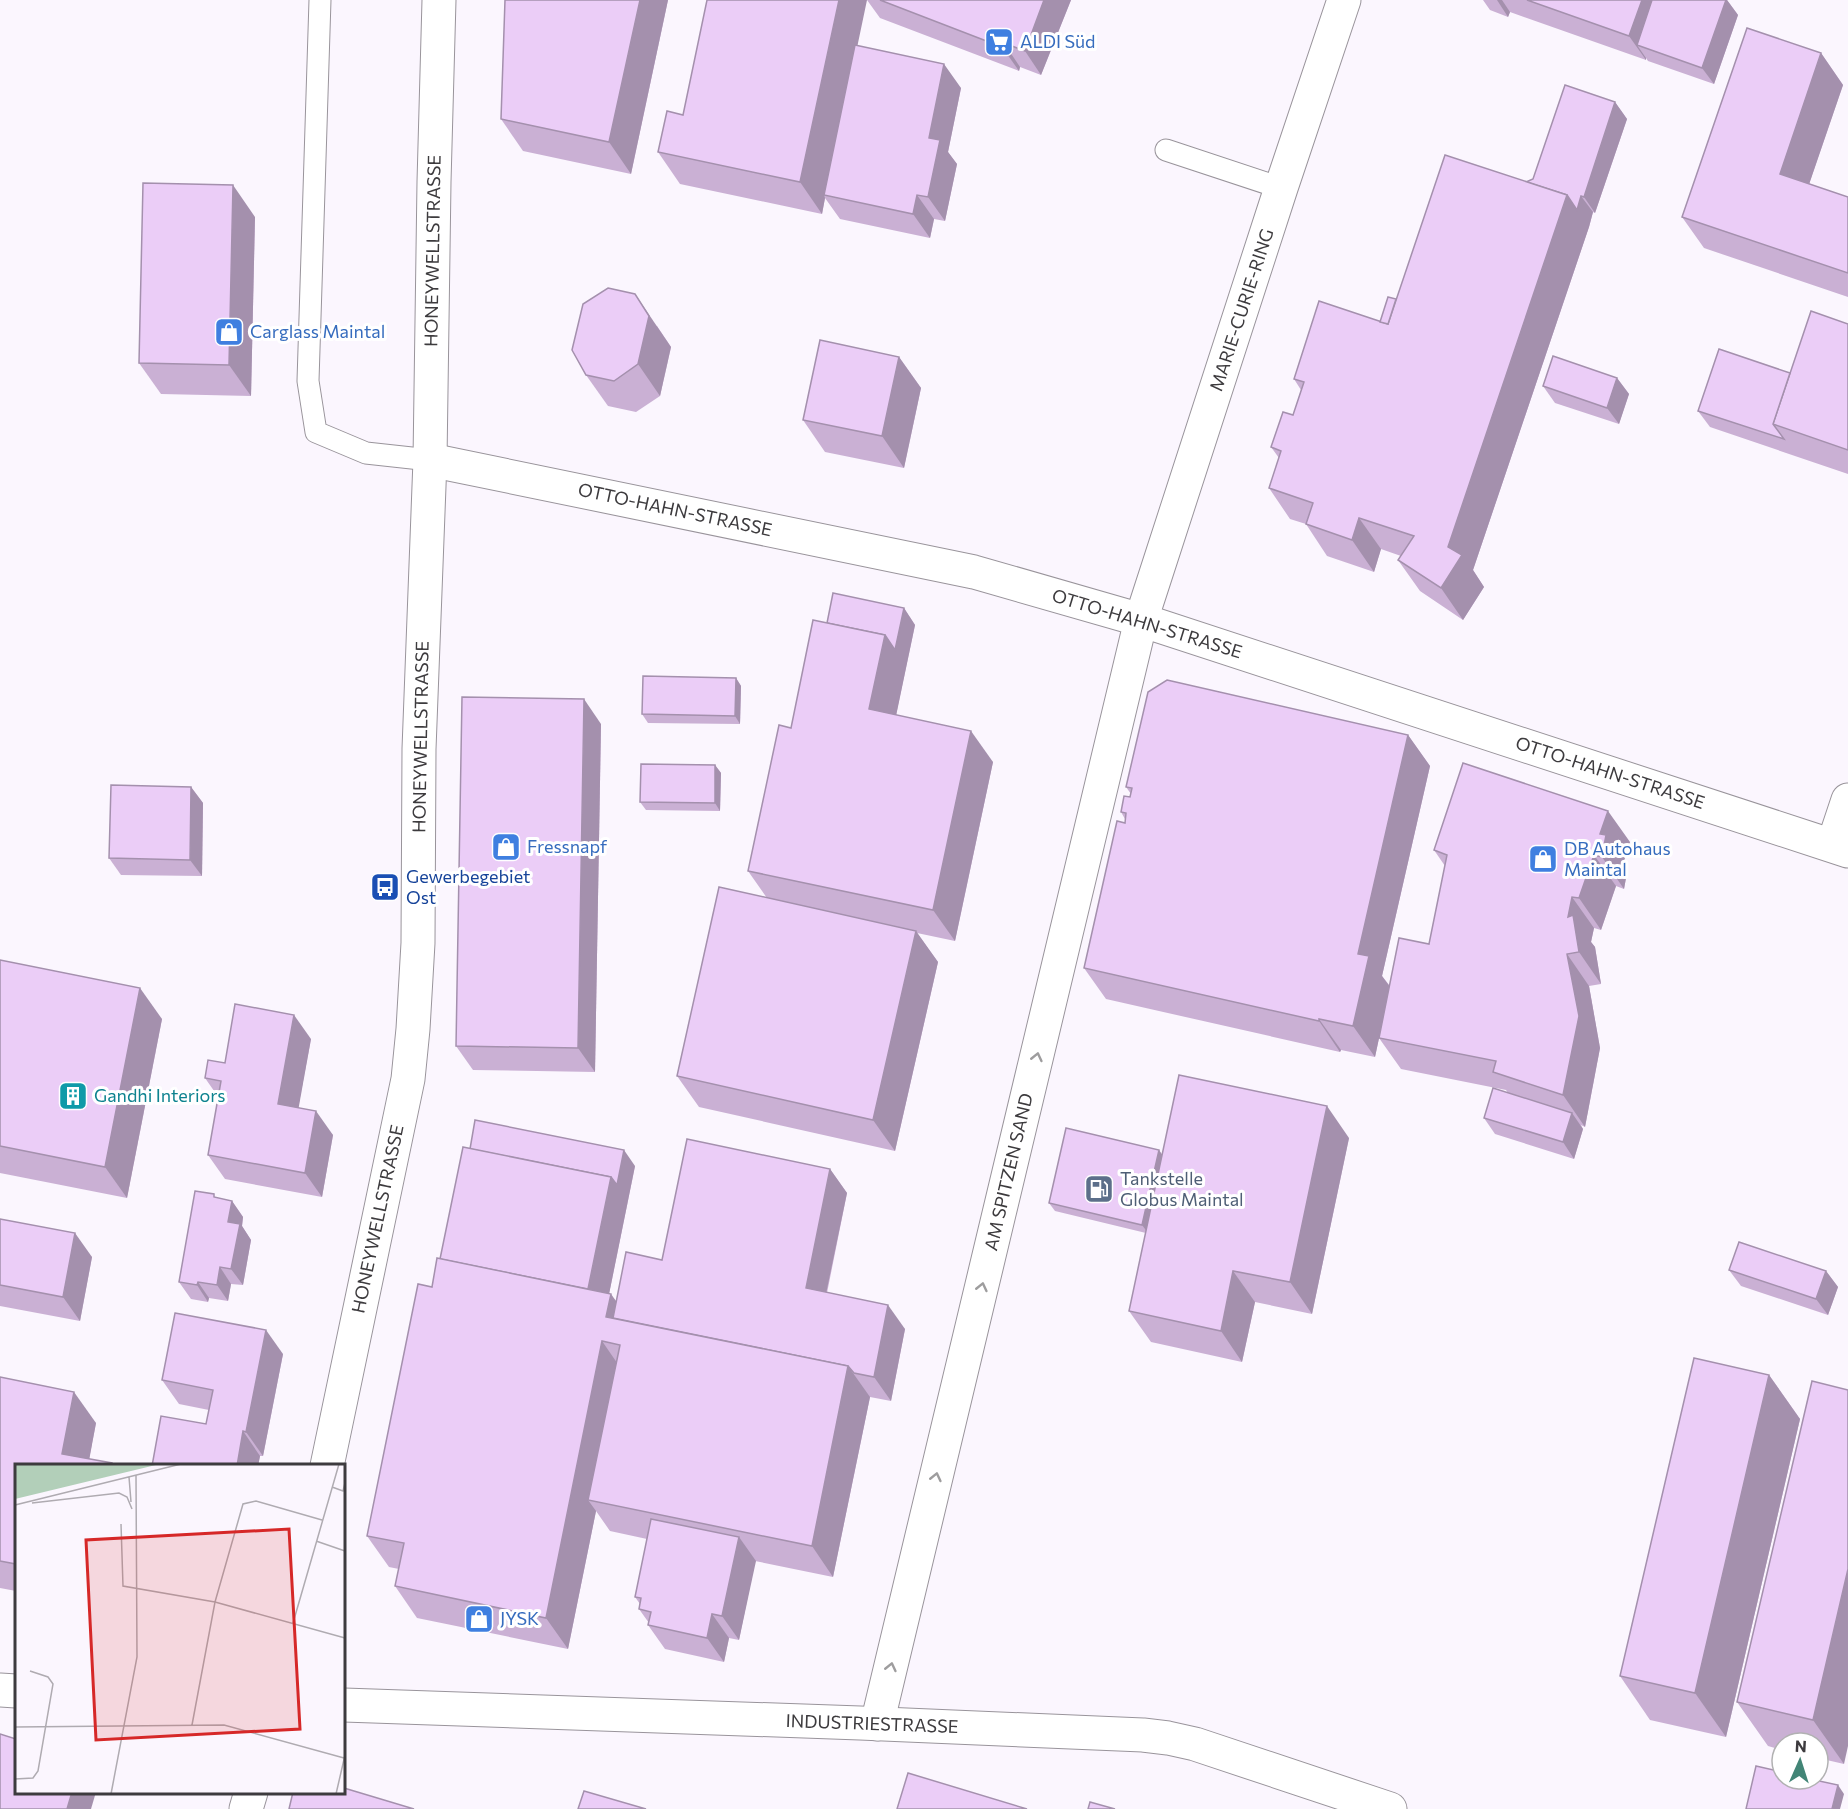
<svg xmlns="http://www.w3.org/2000/svg" width="1848" height="1809" viewBox="0 0 1848 1809" font-family="Commissioner,sans-serif">
<style>
.lines{fill:none;stroke-linecap:round;stroke-linejoin:round}
.lane-casing{stroke:#99949b;stroke-width:23}
.street-casing{stroke:#99949b;stroke-width:35}
.lane{stroke:#fff;stroke-width:21}
.street{stroke:#fff;stroke-width:33}
.wall{fill:#cab0d4}
.shaded-wall{fill:#a490ad}
.building{fill:#ebcdf7;stroke:#a490ad;stroke-width:1.5}
.oneway{stroke:#9e9d9e}
.labels{text-anchor:middle;stroke-width:6;stroke-linejoin:round;paint-order:stroke}
.shop-label{font-size:18px;fill:#366cbe;stroke:#fff;text-anchor:start}
.street-label{font-size:18px;fill:#3d3b3e;stroke:#fff}
.transit-label{font-size:18px;fill:#164399;stroke:#fff;text-anchor:start}
.culture-label{font-size:18px;fill:#0d838f;stroke:#fff;text-anchor:start}
.service-label{font-size:18px;fill:#4e5e75;stroke:#fff;text-anchor:start}
.inset-road{fill:none;stroke:#afabb1;stroke-width:1.5}
.view{fill:#d62828;fill-opacity:0.15;stroke:#d62828;stroke-width:3}
.inset-edge{fill:none;stroke:#3d3b3e;stroke-width:3}
</style>
<rect width="100%" height="100%" fill="#fbf6fe"/>
<g class="lines">
<!-- lane casing -->
<g class="lane-casing">
<g id="lane">
<path d="M 320,0 L 308,381 L 316,432 L 366,453 L 430,460"/>
<path d="M 1166,150 L 1281,188"/>
</g>
</g>
<!-- street casing -->
<g class="street-casing">
<g id="street">
<path d="M 430,460 L 974,572 L 1141,620 L 1848,851"/>
<path d="M 1833,845 L 1848,800"/>
<path d="M 327,1466 L 408,1079 L 413,1029 L 418,943 L 419,749 L 430,460 L 434,182 L 439,0"/>
<path d="M 0,1690 L 16,1691"/>
<path d="M 344,1705 L 860,1723 L 1143,1735 L 1168,1738 L 1195,1744 L 1390,1809"/>
<path d="M 877,1724 L 1141,620 L 1281,188 L 1344,0"/>
<path d="M 246,1809 L 251,1792"/>
</g>
</g>
<!-- lane -->
<use href="#lane" class="lane"/>
<!-- street -->
<use href="#street" class="street"/>
</g>
<!-- wall -->
<g class="wall">
<path d="M 505,0 L 668,0 L 631,174 L 523,151 L 501,119 Z"/>
<path d="M 867,0 L 1071,0 L 1041,75 L 1020,67 L 1019,71 L 880,18 Z"/>
<path d="M 1483,0 L 1727,0 L 1738,15 L 1714,84 L 1648,61 L 1646,58 L 1646,60 L 1510,12 L 1508,17 L 1490,10 Z"/>
<path d="M 858,46 L 961,88 L 948,152 L 957,164 L 945,221 L 934,219 L 930,238 L 840,219 L 825,198 L 822,214 L 680,184 L 658,152 L 683,115 Z"/>
<path d="M 1821,53 L 1843,85 L 1809,184 L 1848,197 L 1848,297 L 1704,248 L 1682,217 Z"/>
<path d="M 1615,102 L 1627,119 L 1595,213 L 1593,212 L 1589,227 L 1473,570 L 1484,587 L 1463,620 L 1420,591 L 1398,560 L 1401,556 L 1381,549 L 1374,572 L 1327,556 L 1306,524 L 1290,519 L 1269,488 L 1279,458 L 1271,447 L 1293,415 L 1301,390 L 1294,379 L 1380,322 L 1396,299 L 1526,182 L 1533,179 Z"/>
<path d="M 255,217 L 251,396 L 161,394 L 139,363 Z"/>
<path d="M 1848,324 L 1848,474 L 1710,427 L 1698,411 L 1790,373 Z"/>
<path d="M 657,326 L 671,347 L 660,396 L 636,412 L 608,406 L 586,375 Z"/>
<path d="M 899,357 L 921,388 L 904,468 L 825,452 L 803,420 Z"/>
<path d="M 1617,378 L 1629,394 L 1619,424 L 1555,403 L 1543,386 Z"/>
<path d="M 904,608 L 915,625 L 896,715 L 993,762 L 955,941 L 917,933 L 938,962 L 895,1151 L 699,1107 L 677,1076 L 767,898 L 748,871 L 791,728 L 827,623 Z"/>
<path d="M 736,678 L 741,686 L 740,724 L 648,723 L 642,714 Z"/>
<path d="M 601,724 L 595,1072 L 473,1070 L 456,1046 Z"/>
<path d="M 1408,735 L 1430,766 L 1382,976 L 1390,986 L 1429,944 L 1445,866 L 1434,850 L 1630,842 L 1624,861 L 1628,867 L 1624,889 L 1616,886 L 1601,930 L 1594,928 L 1591,942 L 1595,947 L 1601,984 L 1589,986 L 1600,1048 L 1585,1127 L 1581,1125 L 1583,1129 L 1574,1159 L 1495,1134 L 1484,1118 L 1508,1093 L 1506,1090 L 1401,1069 L 1379,1038 L 1375,1057 L 1341,1050 L 1340,1052 L 1106,999 L 1084,968 L 1125,823 L 1125,819 L 1121,812 L 1131,794 L 1126,787 Z"/>
<path d="M 715,765 L 721,773 L 720,811 L 646,810 L 640,802 Z"/>
<path d="M 191,787 L 203,803 L 202,876 L 121,875 L 109,858 Z"/>
<path d="M 0,960 L 162,1019 L 127,1198 L 0,1173 Z"/>
<path d="M 311,1039 L 298,1108 L 333,1135 L 322,1197 L 225,1179 L 208,1155 L 219,1098 L 205,1078 L 225,1063 Z"/>
<path d="M 1349,1138 L 1312,1314 L 1255,1302 L 1242,1362 L 1151,1342 L 1129,1311 L 1146,1233 L 1055,1211 L 1049,1203 L 1159,1150 L 1162,1155 Z"/>
<path d="M 470,1149 L 635,1166 L 609,1294 L 616,1301 L 662,1260 L 830,1169 L 847,1193 L 827,1293 L 905,1329 L 891,1401 L 870,1397 L 833,1577 L 755,1561 L 739,1640 L 729,1638 L 724,1662 L 665,1649 L 648,1625 L 649,1623 L 639,1609 L 640,1604 L 635,1597 L 647,1539 L 610,1531 L 596,1511 L 568,1649 L 417,1618 L 395,1586 L 399,1569 L 389,1567 L 367,1536 L 432,1287 Z"/>
<path d="M 217,1198 L 232,1201 L 243,1217 L 242,1226 L 251,1240 L 243,1285 L 231,1284 L 228,1301 L 209,1298 L 208,1302 L 191,1299 L 179,1282 Z"/>
<path d="M 0,1219 L 92,1257 L 80,1321 L 0,1306 Z"/>
<path d="M 1729,1270 L 1826,1271 L 1838,1287 L 1828,1315 L 1741,1286 Z"/>
<path d="M 283,1354 L 263,1456 L 260,1456 L 258,1466 L 152,1466 L 206,1424 L 209,1410 L 179,1404 L 162,1380 Z"/>
<path d="M 1769,1375 L 1800,1419 L 1726,1737 L 1650,1720 L 1620,1676 Z"/>
<path d="M 0,1377 L 96,1423 L 89,1459 L 16,1466 L 16,1591 L 0,1588 Z"/>
<path d="M 1812,1381 L 1844,1764 L 1818,1758 L 1818,1743 L 1782,1743 L 1782,1750 L 1768,1746 L 1737,1702 Z"/>
</g>
<!-- shaded-wall -->
<g class="shaded-wall">
<path d="M 640,0 L 668,0 L 631,174 L 609,142 Z"/>
<path d="M 839,0 L 867,0 L 826,196 L 824,195 L 825,198 L 822,214 L 800,182 Z"/>
<path d="M 1044,0 L 1071,0 L 1041,75 L 1025,51 Z"/>
<path d="M 1497,0 L 1502,0 L 1510,12 L 1508,17 Z"/>
<path d="M 1642,0 L 1667,0 L 1637,45 L 1646,58 L 1646,60 L 1629,36 Z"/>
<path d="M 1726,0 L 1727,0 L 1738,15 L 1714,84 L 1702,68 Z"/>
<path d="M 1004,43 L 1020,67 L 1019,71 L 1002,47 Z"/>
<path d="M 1821,53 L 1843,85 L 1802,205 L 1780,174 Z"/>
<path d="M 944,64 L 961,88 L 948,152 L 957,164 L 945,221 L 928,197 L 929,138 Z"/>
<path d="M 1615,102 L 1627,119 L 1595,213 L 1584,197 Z"/>
<path d="M 233,185 L 255,217 L 251,396 L 229,365 Z"/>
<path d="M 917,195 L 934,219 L 930,238 L 913,214 Z"/>
<path d="M 1567,195 L 1581,196 L 1593,212 L 1589,227 L 1473,570 L 1484,587 L 1463,620 L 1441,588 L 1448,547 Z"/>
<path d="M 635,294 L 671,347 L 660,396 L 638,364 Z"/>
<path d="M 899,357 L 921,388 L 904,468 L 882,436 Z"/>
<path d="M 1617,378 L 1629,394 L 1619,424 L 1607,408 Z"/>
<path d="M 1359,518 L 1381,549 L 1374,572 L 1352,540 Z"/>
<path d="M 904,608 L 915,625 L 891,740 L 869,709 L 885,635 Z"/>
<path d="M 736,678 L 741,686 L 740,724 L 735,716 Z"/>
<path d="M 584,699 L 601,724 L 595,1072 L 578,1048 Z"/>
<path d="M 971,731 L 993,762 L 955,941 L 933,910 Z"/>
<path d="M 1408,735 L 1430,766 L 1382,976 L 1390,987 L 1375,1057 L 1353,1026 L 1358,954 Z"/>
<path d="M 715,765 L 721,773 L 720,811 L 715,803 Z"/>
<path d="M 191,787 L 203,803 L 202,876 L 190,860 Z"/>
<path d="M 1608,811 L 1630,842 L 1624,861 L 1628,867 L 1624,889 L 1602,857 L 1600,834 Z"/>
<path d="M 1594,855 L 1616,886 L 1601,930 L 1579,898 Z"/>
<path d="M 1572,897 L 1594,928 L 1591,942 L 1595,947 L 1601,984 L 1579,952 L 1568,917 Z"/>
<path d="M 916,931 L 938,962 L 895,1151 L 873,1120 Z"/>
<path d="M 1567,954 L 1589,986 L 1600,1048 L 1585,1127 L 1563,1095 Z"/>
<path d="M 140,988 L 162,1019 L 127,1198 L 105,1167 Z"/>
<path d="M 294,1015 L 311,1039 L 295,1128 L 278,1104 Z"/>
<path d="M 1319,1019 L 1341,1050 L 1340,1052 L 1319,1021 Z"/>
<path d="M 1327,1106 L 1349,1138 L 1312,1314 L 1290,1282 Z"/>
<path d="M 316,1111 L 333,1135 L 322,1197 L 305,1173 Z"/>
<path d="M 1572,1113 L 1583,1129 L 1574,1159 L 1563,1142 Z"/>
<path d="M 624,1150 L 635,1166 L 604,1319 L 587,1295 L 611,1177 Z"/>
<path d="M 1159,1150 L 1165,1159 L 1148,1233 L 1142,1225 Z"/>
<path d="M 830,1169 L 847,1193 L 822,1313 L 806,1288 Z"/>
<path d="M 232,1201 L 243,1217 L 242,1226 L 251,1240 L 243,1285 L 231,1269 L 228,1222 Z"/>
<path d="M 75,1233 L 92,1257 L 80,1321 L 63,1297 Z"/>
<path d="M 220,1267 L 231,1284 L 228,1301 L 217,1285 Z"/>
<path d="M 1233,1271 L 1255,1302 L 1242,1362 L 1221,1331 Z"/>
<path d="M 1826,1271 L 1838,1287 L 1828,1315 L 1816,1299 Z"/>
<path d="M 198,1282 L 209,1298 L 208,1302 L 197,1285 Z"/>
<path d="M 611,1294 L 633,1325 L 606,1317 Z"/>
<path d="M 888,1305 L 905,1329 L 891,1401 L 874,1377 Z"/>
<path d="M 266,1330 L 283,1354 L 263,1456 L 246,1432 Z"/>
<path d="M 602,1341 L 624,1373 L 588,1500 L 596,1511 L 568,1649 L 546,1618 Z"/>
<path d="M 848,1366 L 870,1397 L 833,1577 L 812,1546 Z"/>
<path d="M 1769,1375 L 1800,1419 L 1726,1737 L 1695,1693 Z"/>
<path d="M 74,1392 L 96,1423 L 88,1466 L 62,1454 Z"/>
<path d="M 243,1431 L 260,1456 L 258,1466 L 237,1466 Z"/>
<path d="M 739,1537 L 756,1561 L 739,1640 L 722,1616 Z"/>
<path d="M 1848,1569 L 1848,1746 L 1844,1764 L 1813,1720 Z"/>
<path d="M 712,1614 L 729,1638 L 724,1662 L 707,1638 Z"/>
<path d="M 1838,1785 L 1844,1794 L 1840,1809 L 1832,1809 Z"/>
<path d="M 72,1792 L 96,1792 L 91,1809 L 67,1809 Z"/>
</g>
<!-- building -->
<g class="building">
<path d="M 505,0 L 640,0 L 609,142 L 501,119 Z"/>
<path d="M 707,0 L 839,0 L 800,182 L 658,152 L 667,111 L 683,115 Z"/>
<path d="M 880,0 L 1044,0 L 1025,51 L 1004,43 L 1002,47 Z"/>
<path d="M 1527,0 L 1642,0 L 1629,36 Z"/>
<path d="M 1652,0 L 1726,0 L 1702,68 L 1637,45 Z"/>
<path d="M 1747,28 L 1821,53 L 1780,174 L 1848,197 L 1848,273 L 1682,217 Z"/>
<path d="M 855,45 L 944,64 L 929,138 L 940,140 L 928,197 L 917,195 L 913,214 L 824,195 Z"/>
<path d="M 1565,85 L 1615,102 L 1584,197 L 1581,196 L 1577,210 L 1567,195 L 1526,182 L 1533,179 Z"/>
<path d="M 1445,155 L 1567,195 L 1448,547 L 1462,555 L 1441,588 L 1398,560 L 1414,536 L 1359,518 L 1352,540 L 1306,524 L 1313,503 L 1269,488 L 1281,451 L 1271,447 L 1283,412 L 1293,415 L 1304,382 L 1294,379 L 1319,301 L 1388,324 Z"/>
<path d="M 143,183 L 233,185 L 229,365 L 139,363 Z"/>
<path d="M 608,288 L 635,294 L 649,316 L 638,364 L 614,381 L 586,375 L 572,350 L 583,304 Z"/>
<path d="M 1388,297 L 1396,299 L 1388,324 L 1380,322 Z"/>
<path d="M 1811,311 L 1848,324 L 1848,450 L 1773,424 Z"/>
<path d="M 820,340 L 899,357 L 882,436 L 803,420 Z"/>
<path d="M 1719,349 L 1790,373 L 1773,424 L 1784,439 L 1698,411 Z"/>
<path d="M 1553,356 L 1617,378 L 1607,408 L 1543,386 Z"/>
<path d="M 833,593 L 904,608 L 895,650 L 885,635 L 827,623 Z"/>
<path d="M 813,620 L 885,635 L 869,709 L 971,731 L 933,910 L 748,871 L 779,725 L 791,728 Z"/>
<path d="M 643,676 L 736,678 L 735,716 L 642,714 Z"/>
<path d="M 1167,680 L 1408,735 L 1358,954 L 1369,956 L 1353,1026 L 1319,1019 L 1319,1021 L 1084,968 L 1117,821 L 1125,823 L 1126,813 L 1121,812 L 1124,796 L 1130,797 L 1132,788 L 1126,787 L 1148,692 Z"/>
<path d="M 462,697 L 584,699 L 578,1048 L 456,1046 Z"/>
<path d="M 1463,763 L 1608,811 L 1600,834 L 1606,835 L 1602,857 L 1594,855 L 1579,898 L 1572,897 L 1568,917 L 1573,915 L 1579,952 L 1567,954 L 1579,1016 L 1563,1095 L 1493,1072 L 1496,1061 L 1379,1038 L 1399,938 L 1429,944 L 1447,855 L 1434,850 Z"/>
<path d="M 641,764 L 715,765 L 715,803 L 640,802 Z"/>
<path d="M 111,785 L 191,787 L 190,860 L 109,858 Z"/>
<path d="M 719,887 L 916,931 L 873,1120 L 677,1076 Z"/>
<path d="M 0,960 L 140,988 L 105,1167 L 0,1146 Z"/>
<path d="M 235,1004 L 294,1015 L 278,1104 L 316,1111 L 305,1173 L 208,1155 L 221,1081 L 205,1078 L 208,1060 L 225,1063 Z"/>
<path d="M 1179,1075 L 1327,1106 L 1290,1282 L 1233,1271 L 1221,1331 L 1129,1311 Z"/>
<path d="M 1493,1088 L 1572,1113 L 1563,1142 L 1484,1118 Z"/>
<path d="M 475,1120 L 624,1150 L 617,1185 L 611,1177 L 470,1149 Z"/>
<path d="M 1066,1128 L 1159,1150 L 1142,1225 L 1049,1203 Z"/>
<path d="M 687,1139 L 830,1169 L 806,1288 L 888,1305 L 874,1377 L 854,1373 L 848,1366 L 613,1318 L 626,1252 L 662,1260 Z"/>
<path d="M 463,1147 L 611,1177 L 588,1289 L 440,1259 Z"/>
<path d="M 195,1191 L 214,1194 L 214,1197 L 232,1201 L 228,1222 L 240,1224 L 231,1269 L 220,1267 L 217,1285 L 198,1282 L 197,1285 L 179,1282 Z"/>
<path d="M 0,1219 L 75,1233 L 63,1297 L 0,1285 Z"/>
<path d="M 1739,1242 L 1826,1271 L 1816,1299 L 1729,1270 Z"/>
<path d="M 437,1258 L 611,1294 L 606,1317 L 848,1366 L 812,1546 L 588,1500 L 620,1345 L 602,1341 L 546,1618 L 395,1586 L 404,1543 L 367,1536 L 418,1284 L 432,1287 Z"/>
<path d="M 175,1313 L 266,1330 L 246,1432 L 243,1431 L 237,1466 L 152,1466 L 161,1416 L 206,1424 L 213,1390 L 162,1380 Z"/>
<path d="M 1694,1358 L 1769,1375 L 1695,1693 L 1620,1676 Z"/>
<path d="M 0,1377 L 74,1392 L 62,1454 L 112,1463 L 112,1466 L 16,1466 L 16,1564 L 0,1561 Z"/>
<path d="M 1812,1381 L 1848,1390 L 1848,1569 L 1813,1720 L 1737,1702 Z"/>
<path d="M 651,1519 L 739,1537 L 722,1616 L 712,1614 L 707,1638 L 648,1625 L 651,1612 L 639,1609 L 641,1598 L 635,1597 Z"/>
<path d="M 0,1734 L 16,1739 L 16,1792 L 72,1792 L 67,1809 L 0,1809 Z"/>
<path d="M 1756,1766 L 1782,1772 L 1782,1779 L 1810,1779 L 1838,1785 L 1832,1809 L 1746,1809 Z"/>
<path d="M 908,1773 L 1027,1809 L 897,1809 Z"/>
<path d="M 344,1788 L 414,1809 L 289,1809 L 293,1792 L 344,1792 Z"/>
<path d="M 584,1791 L 646,1809 L 578,1809 Z"/>
<path d="M 1090,1802 L 1115,1809 L 1088,1809 Z"/>
</g>
<!-- one-way arrows -->
<defs><path id="oneway-chevron" d="M-2-3.5L2.5 0L-2 3.5" fill="none" stroke-width="1.6" stroke-linecap="round" stroke-linejoin="round" transform="scale(1.5)"/></defs>
<g class="oneway">
<use href="#oneway-chevron" transform="translate(1037 1057) rotate(-77)"/>
<use href="#oneway-chevron" transform="translate(982 1287) rotate(-77)"/>
<use href="#oneway-chevron" transform="translate(936 1477) rotate(-77)"/>
<use href="#oneway-chevron" transform="translate(891 1667) rotate(-77)"/>
</g>
<!-- icons -->
<defs>
<g id="supermarket-square" transform="scale(1.5)"><rect x="-9" y="-9" width="18" height="18" rx="4" fill="#3f7fe0" stroke="#fff"/><path d="M-6-5.5h2.5l.6 2H6L4.5 2H-2.5L-4.4-4H-6ZM-1.5 3.2a1.3 1.3 0 1 0 .1 0ZM3 3.2a1.3 1.3 0 1 0 .1 0Z" fill="#fff"/></g>
<g id="shop-square" transform="scale(1.5)"><rect x="-9" y="-9" width="18" height="18" rx="4" fill="#3f7fe0" stroke="#fff"/><path d="M-5-2.5h2.3a2.7 3.5 0 0 1 5.4 0H5L5.5 6h-11ZM-1.5-2.5h3a1.5 2.3 0 0 0-3 0Z" fill="#fff"/></g>
<g id="bus-square" transform="scale(1.5)"><rect x="-9" y="-9" width="18" height="18" rx="4" fill="#1a4fb4" stroke="#fff"/><path d="M-5-6H5V4H4V6H2V4H-2V6H-4V4H-5ZM-3.5-4V0h7V-4ZM-3.5 1.2v1.5H-2V1.2ZM2 1.2v1.5H3.5V1.2Z" fill="#fff"/></g>
<g id="building-square" transform="scale(1.5)"><rect x="-9" y="-9" width="18" height="18" rx="4" fill="#0f9aa8" stroke="#fff"/><path d="M-4-6H4V6H1V3H-1V6H-4ZM-2.5-4.3h1.7v1.8h-1.7ZM.8-4.3h1.7v1.8H.8ZM-2.5-1h1.7V.8h-1.7ZM.8-1h1.7V.8H.8Z" fill="#fff"/></g>
<g id="fuel-square" transform="scale(1.5)"><rect x="-9" y="-9" width="18" height="18" rx="4" fill="#5c6f8a" stroke="#fff"/><path d="M-5.5-6h7V0h2V4h1.3V-2.5L3-4.5l.8-.8L6-3V5H2.5V1h-1V6h-7ZM-4.2-4.7v3.2H.2V-4.7Z" fill="#fff"/></g>
</defs>
<g fill-rule="evenodd">
<use href="#supermarket-square" x="999" y="42"/>
<use href="#shop-square" x="229" y="332"/>
<use href="#shop-square" x="506" y="847"/>
<use href="#shop-square" x="1543" y="859"/>
<use href="#bus-square" x="385" y="887"/>
<use href="#building-square" x="73" y="1096"/>
<use href="#fuel-square" x="1099" y="1189"/>
<use href="#shop-square" x="479" y="1619"/>
</g>
<g class="labels">
<!-- shop labels -->
<g class="shop-label">
<text x="1020" y="48">ALDI Süd</text>
<text x="250" y="338">Carglass Maintal</text>
<text x="527" y="853">Fressnapf</text>
<text x="1564" y="855">DB Autohaus<tspan x="1564" dy="21">Maintal</tspan></text>
<text x="500" y="1625">JYSK</text>
</g>
<!-- street labels -->
<g class="street-label">
<text transform="translate(433 251) rotate(-89)" y="6">HONEYWELLSTRASSE</text>
<text transform="translate(1242 310) rotate(-72)" y="6">MARIE-CURIE-RING</text>
<text transform="translate(675 510) rotate(12)" y="6">OTTO-HAHN-STRASSE</text>
<text transform="translate(1147 624) rotate(17)" y="6">OTTO-HAHN-STRASSE</text>
<text transform="translate(421 737) rotate(-89)" y="6">HONEYWELLSTRASSE</text>
<text transform="translate(1610 773) rotate(18)" y="6">OTTO-HAHN-STRASSE</text>
<text transform="translate(1009 1172) rotate(-77)" y="6">AM SPITZEN SAND</text>
<text transform="translate(378 1219) rotate(-78)" y="6">HONEYWELLSTRASSE</text>
<text transform="translate(872 1724) rotate(2)" y="6">INDUSTRIESTRASSE</text>
</g>
<!-- transit labels -->
<g class="transit-label">
<text x="406" y="883">Gewerbegebiet<tspan x="406" dy="21">Ost</tspan></text>
</g>
<!-- culture labels -->
<g class="culture-label">
<text x="94" y="1102">Gandhi Interiors</text>
</g>
<!-- service labels -->
<g class="service-label">
<text x="1120" y="1185">Tankstelle<tspan x="1120" dy="21">Globus Maintal</tspan></text>
</g>
</g>
<!-- overview -->
<g transform="translate(15 1464)">
<rect width="330" height="330" fill="#fbf6fe"/>
<path d="M 0,0 L 145,0 L 0,35 Z" fill="#b2cfb9"/>
<path class="inset-road" d="M 114,13 L 116,38M 317,23 L 328,27 L 330,19M 17,39 L 104,29 L 112,33 L 117,45M 0,41 L 166,0M 106,60 L 108,122 L 200,138 L 330,174M 301,77 L 330,87M 278,159 L 324,0M 177,261 L 200,138 L 228,40 L 241,37 L 307,56M 0,263 L 209,261 L 329,294M 0,315 L 18,314 L 23,307 L 38,220 L 33,213 L 15,207M 96,330 L 122,193 L 121,11M 321,330 L 330,291"/>
<path class="view" d="M 274,65 L 285,265 L 81,276 L 71,76 Z"/>
<rect width="330" height="330" class="inset-edge"/>
</g>
<!-- north arrow -->
<g transform="translate(1800 1761) rotate(3)"><circle r="28" fill="#ffffff" stroke="#b1b1b2" stroke-width="1.5"/>
<path d="M0-4.5L10 22L0 15L-10 22Z" fill="#428576"/>
<text y="-9" font-size="16" font-weight="bold" text-anchor="middle" fill="#3d3b3e">N</text>
</g>
</svg>
